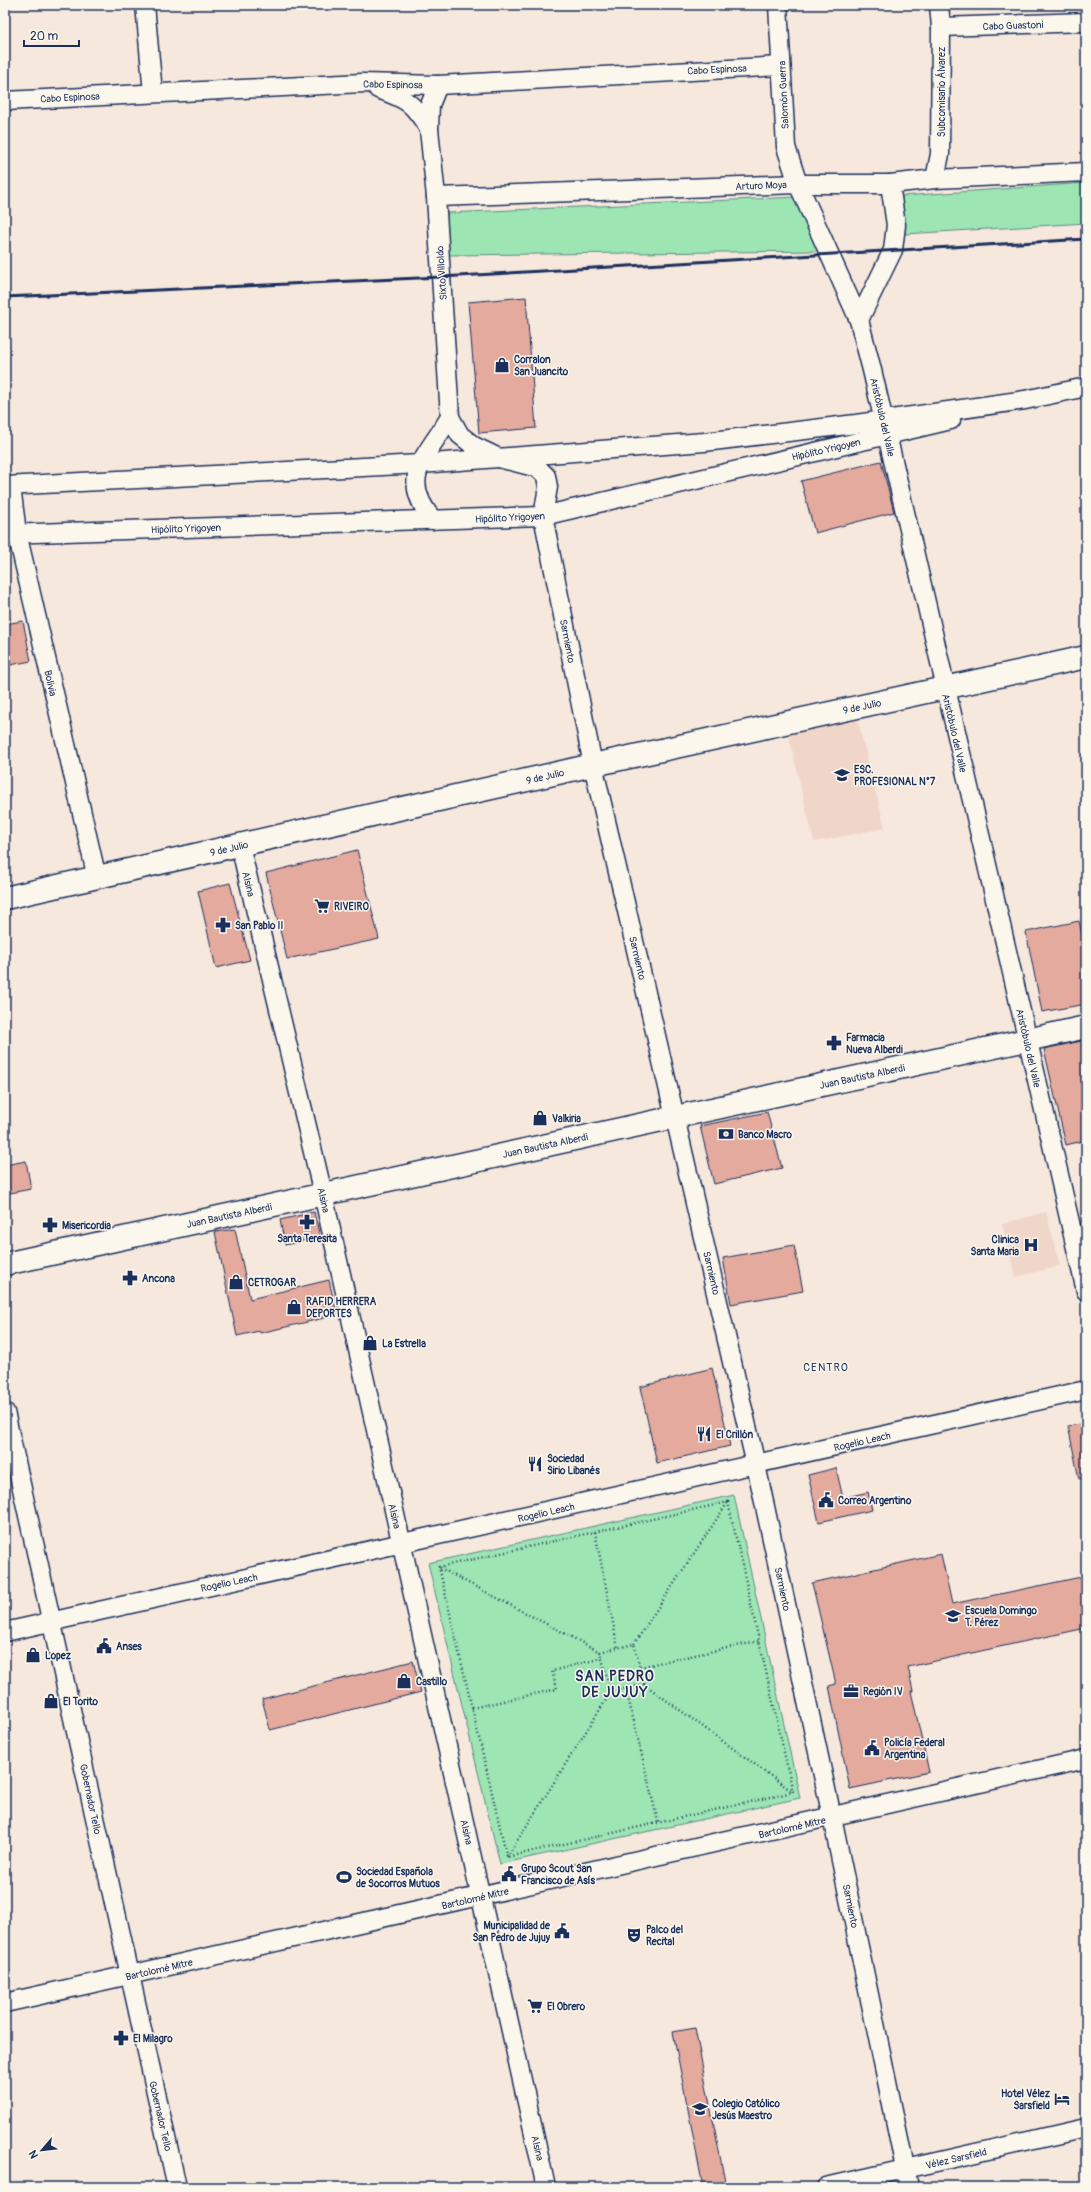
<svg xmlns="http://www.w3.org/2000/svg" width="1091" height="2192" viewBox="0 0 1091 2192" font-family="Pangolin,sans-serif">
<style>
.built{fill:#f0d5c9}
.green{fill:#9de5b3;stroke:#5c8a88}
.building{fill:#e3aa9d;stroke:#1b2f5e}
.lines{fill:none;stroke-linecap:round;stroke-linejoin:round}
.minor-casing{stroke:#1b2f5e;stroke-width:21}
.major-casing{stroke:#1b2f5e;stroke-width:25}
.path{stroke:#1b2f5e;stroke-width:2.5;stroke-dasharray:1 3;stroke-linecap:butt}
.minor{stroke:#fbf7ec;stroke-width:18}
.major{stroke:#fbf7ec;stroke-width:22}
.rail{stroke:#1b2f5e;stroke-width:3}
.labels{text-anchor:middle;stroke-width:3;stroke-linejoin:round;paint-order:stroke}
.street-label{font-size:10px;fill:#1b2f5e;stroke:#fbf7ec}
.poi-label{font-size:10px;font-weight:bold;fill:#1b2f5e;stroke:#fbf7ec;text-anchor:start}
.neighbourhood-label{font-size:11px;letter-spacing:1px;fill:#1b2f5e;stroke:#fbf7ec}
.district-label{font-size:14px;font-weight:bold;letter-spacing:1px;fill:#1b2f5e;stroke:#fbf7ec}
</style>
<rect width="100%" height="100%" fill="#f6e8dc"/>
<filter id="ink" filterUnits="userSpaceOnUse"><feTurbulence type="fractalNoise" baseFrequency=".025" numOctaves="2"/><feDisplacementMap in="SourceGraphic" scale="8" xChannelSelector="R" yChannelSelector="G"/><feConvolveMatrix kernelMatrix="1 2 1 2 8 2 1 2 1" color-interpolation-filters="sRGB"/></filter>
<g filter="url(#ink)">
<!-- built -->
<g class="built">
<path d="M 857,718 L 885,828 L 814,842 L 788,733 Z"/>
<path d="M 1046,1212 L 1060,1266 L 1016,1277 L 1002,1224 Z"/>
</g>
<!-- green -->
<g class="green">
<path d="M 1086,183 L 1086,223 L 905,234 L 902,196 Z"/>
<path d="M 798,197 L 819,251 L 448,255 L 447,213 Z"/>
<path d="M 734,1495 L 800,1798 L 500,1864 L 428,1563 Z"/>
</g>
<!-- building -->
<g class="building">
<path d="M 526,297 L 536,428 L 479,433 L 468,302 Z"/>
<path d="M 881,461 L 894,512 L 815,533 L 801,481 Z"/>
<path d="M 23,621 L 31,661 L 5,666 L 5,624 Z"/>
<path d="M 357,850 L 379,939 L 287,959 L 266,873 Z"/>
<path d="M 230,883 L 250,960 L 216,968 L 198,891 Z"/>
<path d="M 1079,921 L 1086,952 L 1086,1004 L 1042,1012 L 1026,932 Z"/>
<path d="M 1086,1040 L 1086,1140 L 1066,1145 L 1044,1049 Z"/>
<path d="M 767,1112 L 782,1168 L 714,1184 L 700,1126 Z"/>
<path d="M 26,1161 L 31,1189 L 5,1194 L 5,1165 Z"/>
<path d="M 314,1212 L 320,1237 L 285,1245 L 280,1220 Z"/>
<path d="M 235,1229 L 250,1299 L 329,1280 L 337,1315 L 260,1333 L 259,1331 L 237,1336 L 215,1232 Z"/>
<path d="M 794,1245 L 803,1291 L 731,1304 L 723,1258 Z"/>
<path d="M 712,1368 L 730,1446 L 657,1463 L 640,1387 Z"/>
<path d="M 1086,1423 L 1086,1478 L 1079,1479 L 1068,1426 Z"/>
<path d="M 836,1468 L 843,1498 L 868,1492 L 872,1510 L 819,1522 L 808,1475 Z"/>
<path d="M 941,1554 L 952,1604 L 1086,1576 L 1086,1628 L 908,1667 L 913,1691 L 911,1691 L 929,1772 L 850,1789 L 829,1686 L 836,1684 L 812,1583 Z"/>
<path d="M 413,1661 L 421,1692 L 270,1730 L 262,1699 Z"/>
<path d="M 695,2028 L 726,2187 L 703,2187 L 673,2032 Z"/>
</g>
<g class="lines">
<!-- minor casing -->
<g class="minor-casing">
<g id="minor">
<path d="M 145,5 L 153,93"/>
<path d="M 778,5 L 786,147 L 798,184 L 859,320 L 872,370 L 1086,1291"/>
<path d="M 941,27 L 1086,22"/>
<path d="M 438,85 L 430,105 L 429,129 L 436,197 L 450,417 L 460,435 L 474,446 L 499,458 L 538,468 L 546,476 L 548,487 L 543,516 L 593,765 L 756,1465 L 832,1817 L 909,2187"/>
<path d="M 378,89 C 407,99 413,103 429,129"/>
<path d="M 5,101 L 362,83 L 438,85 L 781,66"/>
<path d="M 935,179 L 940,154 L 941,27 L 939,5"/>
<path d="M 436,197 L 798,184 L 890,184 L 935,179 L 1086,172"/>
<path d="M 859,320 L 893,250 L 896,225 L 890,184"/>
<path d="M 5,486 L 420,464 L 704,442 L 856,424 L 1025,400 L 1086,387"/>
<path d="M 11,486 L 17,533 L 97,878"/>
<path d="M 433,520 C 397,477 427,456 450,417"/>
<path d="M 5,534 L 543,516 L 951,420"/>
<path d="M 240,845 L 323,1194 L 546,2187"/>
<path d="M 5,1412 C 64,1670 118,1929 177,2187"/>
<path d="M 5,1632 L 1086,1390"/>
<path d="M 5,2003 L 1086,1759"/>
<path d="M 826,2187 L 1086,2128"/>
</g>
</g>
<!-- major casing -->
<g class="major-casing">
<g id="major">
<path d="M 5,898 L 593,765 L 1086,657"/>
<path d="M 5,1264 L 1086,1027"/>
</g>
</g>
<!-- path -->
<g class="path">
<path d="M 728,1502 L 793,1792 L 507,1857 L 439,1567 Z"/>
<path d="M 595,1532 L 618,1648"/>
<path d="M 440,1568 L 600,1652"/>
<path d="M 634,1644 L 728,1502"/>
<path d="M 640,1667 L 759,1641"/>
<path d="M 644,1684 L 793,1792"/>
<path d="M 626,1689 L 658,1822"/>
<path d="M 472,1708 L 557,1689 L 552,1671 L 602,1658"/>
<path d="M 507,1857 L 611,1692 L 644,1684 L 634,1644 L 600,1652 L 611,1692"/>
</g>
<!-- minor -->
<use href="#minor" class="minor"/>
<!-- major -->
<use href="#major" class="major"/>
<!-- rail -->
<path class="rail" d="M 5,297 L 441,277 L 1086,239"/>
</g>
</g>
<!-- icons -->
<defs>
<g id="shop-bare" transform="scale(1.2)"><path d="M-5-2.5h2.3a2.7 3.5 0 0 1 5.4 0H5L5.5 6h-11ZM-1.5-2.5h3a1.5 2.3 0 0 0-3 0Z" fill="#1b2f5e" stroke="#fbf7ec" stroke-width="2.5" paint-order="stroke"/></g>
<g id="school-bare" transform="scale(1.2)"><path d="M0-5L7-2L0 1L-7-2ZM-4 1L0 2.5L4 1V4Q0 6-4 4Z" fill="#1b2f5e" stroke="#fbf7ec" stroke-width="2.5" paint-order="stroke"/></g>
<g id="supermarket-bare" transform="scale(1.2)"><path d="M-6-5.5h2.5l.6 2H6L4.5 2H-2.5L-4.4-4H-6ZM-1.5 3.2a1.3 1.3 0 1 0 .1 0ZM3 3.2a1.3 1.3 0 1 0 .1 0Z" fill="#1b2f5e" stroke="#fbf7ec" stroke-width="2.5" paint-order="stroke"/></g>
<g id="pharmacy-bare" transform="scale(1.2)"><path d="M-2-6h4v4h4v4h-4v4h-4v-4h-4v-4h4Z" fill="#1b2f5e" stroke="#fbf7ec" stroke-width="2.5" paint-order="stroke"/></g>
<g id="bank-bare" transform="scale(1.2)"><path d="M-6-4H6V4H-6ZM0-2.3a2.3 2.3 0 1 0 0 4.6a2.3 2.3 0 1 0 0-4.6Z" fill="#1b2f5e" stroke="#fbf7ec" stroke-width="2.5" paint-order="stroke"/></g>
<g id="hospital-bare" transform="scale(1.2)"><path d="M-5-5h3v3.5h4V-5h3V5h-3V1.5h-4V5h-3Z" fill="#1b2f5e" stroke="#fbf7ec" stroke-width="2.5" paint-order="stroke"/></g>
<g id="restaurant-bare" transform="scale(1.2)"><path d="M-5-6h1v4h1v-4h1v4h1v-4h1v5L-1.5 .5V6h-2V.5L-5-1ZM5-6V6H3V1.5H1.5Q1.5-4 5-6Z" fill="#1b2f5e" stroke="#fbf7ec" stroke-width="2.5" paint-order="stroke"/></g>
<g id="civic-bare" transform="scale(1.2)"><path d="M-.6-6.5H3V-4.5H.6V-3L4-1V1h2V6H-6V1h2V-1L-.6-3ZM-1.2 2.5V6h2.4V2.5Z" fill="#1b2f5e" stroke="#fbf7ec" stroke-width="2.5" paint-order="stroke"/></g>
<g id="office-bare" transform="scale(1.2)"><path d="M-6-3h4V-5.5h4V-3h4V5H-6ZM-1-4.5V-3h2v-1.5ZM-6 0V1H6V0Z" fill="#1b2f5e" stroke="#fbf7ec" stroke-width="2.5" paint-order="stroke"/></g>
<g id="stadium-bare" transform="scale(1.2)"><path d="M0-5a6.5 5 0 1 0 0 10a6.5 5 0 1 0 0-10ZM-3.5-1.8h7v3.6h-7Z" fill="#1b2f5e" stroke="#fbf7ec" stroke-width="2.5" paint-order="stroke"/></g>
<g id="theatre-bare" transform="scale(1.2)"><path d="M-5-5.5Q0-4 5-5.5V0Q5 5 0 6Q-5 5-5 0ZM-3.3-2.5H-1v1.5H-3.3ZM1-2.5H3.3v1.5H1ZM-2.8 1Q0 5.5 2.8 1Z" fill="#1b2f5e" stroke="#fbf7ec" stroke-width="2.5" paint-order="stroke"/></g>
<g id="hotel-bare" transform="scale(1.2)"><path d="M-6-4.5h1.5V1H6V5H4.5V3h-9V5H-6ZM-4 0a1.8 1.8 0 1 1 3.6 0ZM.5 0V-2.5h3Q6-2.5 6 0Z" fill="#1b2f5e" stroke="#fbf7ec" stroke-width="2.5" paint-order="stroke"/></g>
</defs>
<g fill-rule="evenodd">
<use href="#shop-bare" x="502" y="365"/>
<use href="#school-bare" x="842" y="775"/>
<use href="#supermarket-bare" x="322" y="906"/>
<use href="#pharmacy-bare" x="223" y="925"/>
<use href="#pharmacy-bare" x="834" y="1043"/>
<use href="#shop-bare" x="540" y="1118"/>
<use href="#bank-bare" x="726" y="1134"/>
<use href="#pharmacy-bare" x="307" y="1222"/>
<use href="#pharmacy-bare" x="50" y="1225"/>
<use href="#hospital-bare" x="1031" y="1245"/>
<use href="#pharmacy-bare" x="130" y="1278"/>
<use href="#shop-bare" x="236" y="1282"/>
<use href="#shop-bare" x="294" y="1307"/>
<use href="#shop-bare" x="370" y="1343"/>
<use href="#restaurant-bare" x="704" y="1434"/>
<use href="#restaurant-bare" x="535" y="1464"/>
<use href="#civic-bare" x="826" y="1500"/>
<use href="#school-bare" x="953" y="1616"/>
<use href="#civic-bare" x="104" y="1646"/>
<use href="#shop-bare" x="33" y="1655"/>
<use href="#shop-bare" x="404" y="1681"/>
<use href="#office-bare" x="851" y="1691"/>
<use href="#shop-bare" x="51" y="1701"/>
<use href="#civic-bare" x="872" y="1748"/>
<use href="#civic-bare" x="509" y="1874"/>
<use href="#stadium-bare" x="344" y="1877"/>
<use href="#civic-bare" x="562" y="1931"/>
<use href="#theatre-bare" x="634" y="1935"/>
<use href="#supermarket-bare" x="535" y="2006"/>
<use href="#pharmacy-bare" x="121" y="2038"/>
<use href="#hotel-bare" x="1062" y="2099"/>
<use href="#school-bare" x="700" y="2109"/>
</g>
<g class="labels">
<!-- street labels -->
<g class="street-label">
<text transform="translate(1013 25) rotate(-2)" y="4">Cabo Guastoni</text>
<text transform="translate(717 69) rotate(-3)" y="4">Cabo Espinosa</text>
<text transform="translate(393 84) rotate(1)" y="4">Cabo Espinosa</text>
<text transform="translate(941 92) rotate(-90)" y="4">Subcomisario Álvarez</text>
<text transform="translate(783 95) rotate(-93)" y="4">Salomón Guerra</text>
<text transform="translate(70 97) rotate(-3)" y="4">Cabo Espinosa</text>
<text transform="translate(761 185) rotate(-2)" y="4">Arturo Moya</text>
<text transform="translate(441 273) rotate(-94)" y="4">Sixto Villoldo</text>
<text transform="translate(883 417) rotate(77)" y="4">Aristóbulo del Valle</text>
<text transform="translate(826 449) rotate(-13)" y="4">Hipólito Yrigoyen</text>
<text transform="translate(510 517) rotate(-3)" y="4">Hipólito Yrigoyen</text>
<text transform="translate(186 528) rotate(-2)" y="4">Hipólito Yrigoyen</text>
<text transform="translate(568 641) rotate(79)" y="4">Sarmiento</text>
<text transform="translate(51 683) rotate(77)" y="4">Bolivia</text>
<text transform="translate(862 706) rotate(-12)" y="4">9 de Julio</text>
<text transform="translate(955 733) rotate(77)" y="4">Aristóbulo del Valle</text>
<text transform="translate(545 776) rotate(-13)" y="4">9 de Julio</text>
<text transform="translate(229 848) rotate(-13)" y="4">9 de Julio</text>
<text transform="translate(249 884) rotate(77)" y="4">Alsina</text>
<text transform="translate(638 958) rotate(77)" y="4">Sarmiento</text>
<text transform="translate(1029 1048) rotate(77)" y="4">Aristóbulo del Valle</text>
<text transform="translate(862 1076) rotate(-12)" y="4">Juan Bautista Alberdi</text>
<text transform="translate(545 1145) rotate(-12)" y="4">Juan Bautista Alberdi</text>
<text transform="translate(324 1200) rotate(77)" y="4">Alsina</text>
<text transform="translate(229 1215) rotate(-12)" y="4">Juan Bautista Alberdi</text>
<text transform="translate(712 1273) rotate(77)" y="4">Sarmiento</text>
<text transform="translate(862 1441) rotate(-13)" y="4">Rogelio Leach</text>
<text transform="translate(546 1512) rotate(-13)" y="4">Rogelio Leach</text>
<text transform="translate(395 1516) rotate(77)" y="4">Alsina</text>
<text transform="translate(229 1582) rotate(-12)" y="4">Rogelio Leach</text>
<text transform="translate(783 1589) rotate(78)" y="4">Sarmiento</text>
<text transform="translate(91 1799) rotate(78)" y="4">Gobernador Tello</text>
<text transform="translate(792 1827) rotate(-13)" y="4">Bartolomé Mitre</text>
<text transform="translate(467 1832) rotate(77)" y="4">Alsina</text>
<text transform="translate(475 1898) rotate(-13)" y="4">Bartolomé Mitre</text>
<text transform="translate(851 1906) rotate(78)" y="4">Sarmiento</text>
<text transform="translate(159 1969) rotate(-13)" y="4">Bartolomé Mitre</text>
<text transform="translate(161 2116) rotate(77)" y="4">Gobernador Tello</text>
<text transform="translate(538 2148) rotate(77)" y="4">Alsina</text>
<text transform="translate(956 2158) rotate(-13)" y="4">Vélez Sarsfield</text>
</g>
<!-- poi labels -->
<g class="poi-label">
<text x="514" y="363">Corralon<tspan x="514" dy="12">San Juancito</tspan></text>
<text x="854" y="773">ESC.<tspan x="854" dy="12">PROFESIONAL N°7</tspan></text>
<text x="334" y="910">RIVEIRO</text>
<text x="235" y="929">San Pablo II</text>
<text x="846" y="1041">Farmacia<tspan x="846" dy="12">Nueva Alberdi</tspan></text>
<text x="552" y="1122">Valkiria</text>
<text x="738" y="1138">Banco Macro</text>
<text x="62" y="1229">Misericordia</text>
<text x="307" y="1242" text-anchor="middle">Santa Teresita</text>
<text x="1019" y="1243" text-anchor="end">Clinica<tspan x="1019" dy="12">Santa Maria</tspan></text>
<text x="142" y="1282">Ancona</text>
<text x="248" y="1286">CETROGAR</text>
<text x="306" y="1305">RAFID HERRERA<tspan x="306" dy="12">DEPORTES</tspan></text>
<text x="382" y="1347">La Estrella</text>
<text x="716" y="1438">El Crillón</text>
<text x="547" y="1462">Sociedad<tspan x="547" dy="12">Sirio Libanés</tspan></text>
<text x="838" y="1504">Correo Argentino</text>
<text x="965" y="1614">Escuela Domingo<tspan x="965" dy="12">T. Pérez</tspan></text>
<text x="116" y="1650">Anses</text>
<text x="45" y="1659">Lopez</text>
<text x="416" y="1685">Castillo</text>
<text x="863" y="1695">Región IV</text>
<text x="63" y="1705">El Torito</text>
<text x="884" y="1746">Policía Federal<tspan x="884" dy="12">Argentina</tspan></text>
<text x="521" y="1872">Grupo Scout San<tspan x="521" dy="12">Francisco de Asís</tspan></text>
<text x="356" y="1875">Sociedad Española<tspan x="356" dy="12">de Socorros Mutuos</tspan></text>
<text x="550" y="1929" text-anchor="end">Municipalidad de<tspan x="550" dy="12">San Pedro de Jujuy</tspan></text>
<text x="646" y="1933">Palco del<tspan x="646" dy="12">Recital</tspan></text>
<text x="547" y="2010">El Obrero</text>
<text x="133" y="2042">El Milagro</text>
<text x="1050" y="2097" text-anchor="end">Hotel Vélez<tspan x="1050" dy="12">Sarsfield</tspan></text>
<text x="712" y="2107">Colegio Católico<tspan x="712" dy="12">Jesús Maestro</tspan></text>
</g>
<!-- neighbourhood labels -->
<g class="neighbourhood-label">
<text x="826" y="1371">CENTRO</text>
</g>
<!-- district labels -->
<g class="district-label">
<text x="615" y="1681">SAN PEDRO<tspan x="615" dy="16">DE JUJUY</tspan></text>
</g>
</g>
<!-- margin -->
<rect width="1091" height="2192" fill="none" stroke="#fbf7ec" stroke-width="20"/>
<rect x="10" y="10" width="1071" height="2172" fill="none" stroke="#1b2f5e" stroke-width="1.5" filter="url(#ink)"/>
<!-- north arrow -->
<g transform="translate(42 2150) rotate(242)" stroke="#fbf7ec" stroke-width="3" paint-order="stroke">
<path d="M0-3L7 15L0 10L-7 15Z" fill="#1b2f5e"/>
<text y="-6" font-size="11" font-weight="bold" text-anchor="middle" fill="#1b2f5e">N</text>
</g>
<!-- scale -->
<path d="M24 40v6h55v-6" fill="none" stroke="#1b2f5e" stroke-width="2"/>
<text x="30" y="40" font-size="12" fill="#1b2f5e" stroke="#fbf7ec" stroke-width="3" paint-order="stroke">20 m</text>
</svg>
